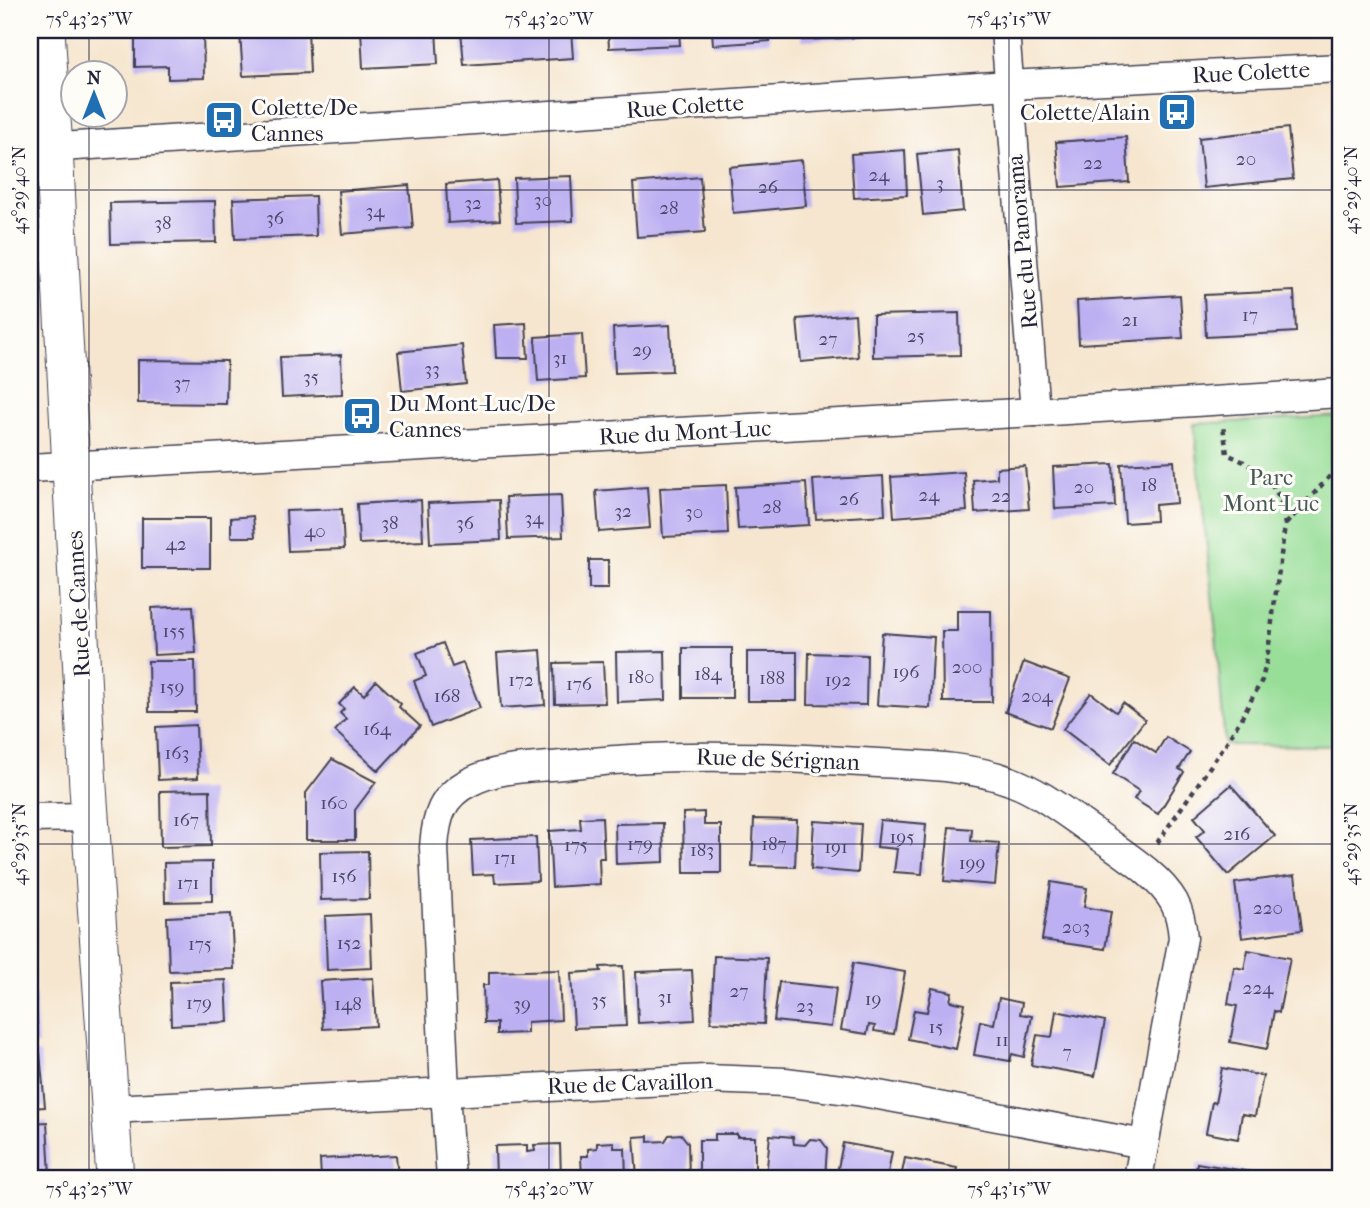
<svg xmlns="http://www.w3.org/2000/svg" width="1370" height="1208" viewBox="0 0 1370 1208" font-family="'IM FELL French Canon',serif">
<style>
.green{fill:#98de98;stroke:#5d806a;stroke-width:2}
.building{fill:#bdb0f2}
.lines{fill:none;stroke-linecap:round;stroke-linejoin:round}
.minor-casing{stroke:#423f51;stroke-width:31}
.tertiary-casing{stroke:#423f51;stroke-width:39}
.path{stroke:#423f51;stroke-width:4.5;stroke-dasharray:5 5;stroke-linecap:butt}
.minor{stroke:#fff;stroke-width:28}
.tertiary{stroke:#fff;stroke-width:37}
.ticks{fill:none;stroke:#22223b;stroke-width:2;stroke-opacity:0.45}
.labels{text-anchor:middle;stroke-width:6;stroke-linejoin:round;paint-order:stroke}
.number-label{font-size:19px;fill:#494669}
.street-label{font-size:23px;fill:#22223b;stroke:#fdfcf7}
.poi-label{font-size:23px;fill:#22223b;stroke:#fdfcf7;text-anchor:start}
.park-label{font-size:23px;fill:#455a57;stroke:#fdfcf7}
.neatline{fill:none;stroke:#22223b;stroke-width:2.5}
.ticks-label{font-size:18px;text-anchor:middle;fill:#22223b}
</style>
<rect width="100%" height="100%" fill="#fdfcf7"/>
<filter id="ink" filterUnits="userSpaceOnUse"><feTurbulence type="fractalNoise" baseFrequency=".0143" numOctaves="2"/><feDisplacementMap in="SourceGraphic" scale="14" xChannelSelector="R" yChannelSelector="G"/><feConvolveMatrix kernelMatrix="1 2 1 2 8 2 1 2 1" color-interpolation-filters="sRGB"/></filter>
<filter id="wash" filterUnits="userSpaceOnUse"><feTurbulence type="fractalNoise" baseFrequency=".00686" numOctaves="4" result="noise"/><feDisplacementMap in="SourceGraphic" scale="28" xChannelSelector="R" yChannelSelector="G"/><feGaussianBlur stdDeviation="1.57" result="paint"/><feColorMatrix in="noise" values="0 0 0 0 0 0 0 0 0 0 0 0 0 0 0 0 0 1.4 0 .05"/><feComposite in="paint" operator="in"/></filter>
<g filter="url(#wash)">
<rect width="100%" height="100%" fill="#f6e6cf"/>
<!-- green -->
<path class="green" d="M 1340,416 L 1340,746 L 1225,745 L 1216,634 L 1194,424 Z"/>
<g id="blocks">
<!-- building -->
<g class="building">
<path d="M 135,30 L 203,30 L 204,78 L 168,79 L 168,66 L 135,67 Z"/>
<path d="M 308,30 L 310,73 L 243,76 L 240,33 Z"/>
<path d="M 361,30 L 436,30 L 438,64 L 363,68 Z"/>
<path d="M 461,30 L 571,30 L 573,58 L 464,65 Z"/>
<path d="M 608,30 L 679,30 L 680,45 L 609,48 Z"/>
<path d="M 712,30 L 769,30 L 770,41 L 713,45 Z"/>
<path d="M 802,30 L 862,30 L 863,37 L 802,40 Z"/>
<path d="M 897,30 L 945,30 L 945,32 L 897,34 Z"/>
<path d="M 1288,128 L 1293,179 L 1204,188 L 1199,138 Z"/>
<path d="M 1126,137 L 1129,182 L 1060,187 L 1056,142 Z"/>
<path d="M 905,150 L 907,195 L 854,198 L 851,154 Z"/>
<path d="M 958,150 L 963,211 L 923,215 L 917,154 Z"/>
<path d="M 802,160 L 806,206 L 733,213 L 729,167 Z"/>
<path d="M 571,176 L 573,221 L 516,223 L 514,178 Z"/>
<path d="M 700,177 L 705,232 L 637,237 L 633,183 Z"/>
<path d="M 497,180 L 500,220 L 448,223 L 446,184 Z"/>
<path d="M 409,185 L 413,228 L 342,234 L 338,191 Z"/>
<path d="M 315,196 L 316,236 L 235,239 L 233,199 Z"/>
<path d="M 215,201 L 216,242 L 111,244 L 110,203 Z"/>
<path d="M 1294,291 L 1296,332 L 1206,337 L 1204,295 Z"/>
<path d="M 1180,295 L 1183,338 L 1079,344 L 1077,301 Z"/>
<path d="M 959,313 L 960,355 L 873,357 L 873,315 Z"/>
<path d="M 855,314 L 858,357 L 801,362 L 797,319 Z"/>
<path d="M 526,323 L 528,358 L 496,358 L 494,325 Z"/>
<path d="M 670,325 L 672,371 L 615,373 L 613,328 Z"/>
<path d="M 582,334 L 585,378 L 538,381 L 535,337 Z"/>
<path d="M 462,345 L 466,384 L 402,391 L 398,352 Z"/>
<path d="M 341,355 L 342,394 L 282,397 L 280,357 Z"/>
<path d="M 138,360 L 227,361 L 226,404 L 138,403 Z"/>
<path d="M 1174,461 L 1177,503 L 1155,505 L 1156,521 L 1125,523 L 1121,464 Z"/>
<path d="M 1113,464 L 1115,506 L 1055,509 L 1053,467 Z"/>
<path d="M 1025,466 L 1029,509 L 975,513 L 973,480 L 997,478 L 997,468 Z"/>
<path d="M 964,472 L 967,511 L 894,517 L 891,477 Z"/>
<path d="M 883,476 L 885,515 L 816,519 L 813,480 Z"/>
<path d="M 806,483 L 809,525 L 738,529 L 735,487 Z"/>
<path d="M 726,485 L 728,534 L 663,537 L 660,488 Z"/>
<path d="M 647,487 L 650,528 L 599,532 L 596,491 Z"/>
<path d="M 561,495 L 563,537 L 508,539 L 506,497 Z"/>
<path d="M 421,500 L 423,541 L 359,544 L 357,504 Z"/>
<path d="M 499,500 L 501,540 L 430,543 L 428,503 Z"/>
<path d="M 342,509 L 344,549 L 288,551 L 286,511 Z"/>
<path d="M 253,516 L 255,537 L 231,537 L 231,518 Z"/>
<rect x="142" y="518" width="68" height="50"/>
<rect x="589" y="560" width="19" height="29"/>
<path d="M 193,606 L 196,653 L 154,655 L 152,608 Z"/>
<path d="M 957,611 L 991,611 L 992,702 L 943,702 L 942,631 L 957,631 Z"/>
<path d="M 882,633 L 934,637 L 930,708 L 877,705 Z"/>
<path d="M 443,643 L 452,667 L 463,663 L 480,708 L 431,727 L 414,681 L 426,676 L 417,653 Z"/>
<rect x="683" y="648" width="49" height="50"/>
<path d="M 541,650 L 545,705 L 501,708 L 497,653 Z"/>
<path d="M 665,651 L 666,700 L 617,702 L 616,652 Z"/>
<rect x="747" y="652" width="50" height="49"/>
<path d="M 809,653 L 867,655 L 866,705 L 808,704 Z"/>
<path d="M 148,661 L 195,661 L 196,712 L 149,712 Z"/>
<path d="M 603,662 L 605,703 L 555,704 L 554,663 Z"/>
<path d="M 1024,662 L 1070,679 L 1051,728 L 1005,712 Z"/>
<path d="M 376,681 L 401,704 L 399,707 L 420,726 L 378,771 L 335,731 L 346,719 L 340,713 L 344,709 L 339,704 L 355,687 L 364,695 Z"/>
<path d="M 1091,693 L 1116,712 L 1123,703 L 1145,720 L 1110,765 L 1063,729 Z"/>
<path d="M 196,725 L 198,778 L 158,780 L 156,727 Z"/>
<path d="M 1166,737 L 1190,752 L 1179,769 L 1184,772 L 1158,814 L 1134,799 L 1139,791 L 1113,774 L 1134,739 L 1156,753 Z"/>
<path d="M 332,759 L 376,782 L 355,810 L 355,840 L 306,840 L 306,793 Z"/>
<path d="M 1231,785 L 1275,836 L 1228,875 L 1196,837 L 1205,830 L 1194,817 Z"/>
<path d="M 210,790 L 211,846 L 161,847 L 160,791 Z"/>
<path d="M 704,812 L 704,825 L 721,825 L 721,873 L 684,873 L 683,813 Z"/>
<path d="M 602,817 L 604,858 L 599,858 L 600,884 L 552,887 L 549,831 L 581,829 L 580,818 Z"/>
<path d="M 754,819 L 797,820 L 795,867 L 752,866 Z"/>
<path d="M 880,820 L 926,824 L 922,874 L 894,872 L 897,849 L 877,847 Z"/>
<path d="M 814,821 L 861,824 L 858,873 L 811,869 Z"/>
<path d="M 663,823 L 664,862 L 616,864 L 615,824 Z"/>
<path d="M 949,827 L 972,829 L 971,841 L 999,843 L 995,885 L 944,881 Z"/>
<path d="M 536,837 L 538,881 L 495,883 L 494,874 L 473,875 L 471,840 Z"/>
<path d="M 368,851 L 369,899 L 321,900 L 320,852 Z"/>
<path d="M 212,862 L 212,901 L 165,902 L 164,863 Z"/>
<path d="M 1295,875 L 1302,930 L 1242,938 L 1235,883 Z"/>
<path d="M 1051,882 L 1087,888 L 1084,907 L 1111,912 L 1105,949 L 1042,940 Z"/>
<path d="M 231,914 L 234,969 L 169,971 L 167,917 Z"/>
<path d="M 370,914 L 372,968 L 327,970 L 325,916 Z"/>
<path d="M 30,949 L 32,949 L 34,981 L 30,981 Z"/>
<path d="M 1248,950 L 1290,958 L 1279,1013 L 1274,1011 L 1267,1049 L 1230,1042 L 1237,1006 L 1228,1004 L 1234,967 L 1244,969 Z"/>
<path d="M 714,956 L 767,958 L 764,1024 L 711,1022 Z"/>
<path d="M 853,963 L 905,972 L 894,1034 L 874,1031 L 875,1026 L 869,1025 L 867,1034 L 841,1030 Z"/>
<path d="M 623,966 L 626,1026 L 574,1028 L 571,973 L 601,971 L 600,967 Z"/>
<path d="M 559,970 L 561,1020 L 527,1022 L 527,1033 L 497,1034 L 497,1023 L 484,1023 L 483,985 L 489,985 L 489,972 Z"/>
<path d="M 692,970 L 695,1020 L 638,1023 L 636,972 Z"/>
<path d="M 373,978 L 376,1026 L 323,1029 L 320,981 Z"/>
<path d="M 226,980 L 228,1022 L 171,1025 L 170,982 Z"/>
<path d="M 779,982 L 836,988 L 831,1027 L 774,1021 Z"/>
<path d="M 932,988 L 952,992 L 950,1001 L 965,1004 L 956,1049 L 908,1039 L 914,1010 L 927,1012 Z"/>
<path d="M 30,994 L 35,994 L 38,1045 L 30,1046 Z"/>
<path d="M 999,998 L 1022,1003 L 1020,1014 L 1032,1016 L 1024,1057 L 1012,1054 L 1010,1061 L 974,1055 L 980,1021 L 994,1024 Z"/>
<path d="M 1056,1011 L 1105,1021 L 1095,1076 L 1031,1065 L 1037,1035 L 1052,1037 Z"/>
<path d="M 40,1053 L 45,1107 L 30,1108 L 30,1054 Z"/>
<path d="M 1222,1068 L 1263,1076 L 1255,1116 L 1242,1114 L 1238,1139 L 1206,1133 L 1212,1102 L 1215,1103 Z"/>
<path d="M 47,1122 L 50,1176 L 30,1177 L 30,1123 Z"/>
<path d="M 681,1134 L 688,1143 L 689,1178 L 637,1178 L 634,1137 L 648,1136 L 648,1142 L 665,1141 L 669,1135 Z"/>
<path d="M 715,1134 L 737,1134 L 737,1137 L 755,1137 L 755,1178 L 699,1177 L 699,1140 L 715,1140 Z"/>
<path d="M 770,1135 L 793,1137 L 794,1144 L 805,1145 L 810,1139 L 821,1140 L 827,1148 L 825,1178 L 766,1178 Z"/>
<path d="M 614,1142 L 614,1148 L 625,1148 L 626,1178 L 582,1178 L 581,1156 L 588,1156 L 588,1149 L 597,1148 L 597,1143 Z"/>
<path d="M 843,1143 L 892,1152 L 887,1178 L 836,1178 Z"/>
<path d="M 560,1144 L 561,1178 L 496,1178 L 495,1146 L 527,1145 L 527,1152 L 535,1151 L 534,1145 Z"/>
<path d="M 396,1155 L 398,1178 L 321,1178 L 320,1159 Z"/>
<path d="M 905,1158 L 957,1168 L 955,1178 L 901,1178 Z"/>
<path d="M 1197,1163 L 1257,1173 L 1256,1178 L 1195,1178 Z"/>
<path d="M 997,1172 L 1023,1177 L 1023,1178 L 996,1178 Z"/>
</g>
</g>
</g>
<g filter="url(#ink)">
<use href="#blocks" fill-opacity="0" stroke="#423f51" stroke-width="2"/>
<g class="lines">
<!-- minor casing -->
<g class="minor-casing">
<g id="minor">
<path d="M 1005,30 L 1035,412"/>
<path d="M 30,149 L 1009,85 L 1340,68"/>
<path d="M 30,468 L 1035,412 L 1340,393"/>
<path d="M 30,818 L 90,817"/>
<path d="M 110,1109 L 706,1079 L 785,1082 L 857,1091 L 1144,1144"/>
<path d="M 451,1178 L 445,1092 L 434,847 C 436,818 441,796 470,782 C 498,767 532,768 563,765 C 585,763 608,760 631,759 C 713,754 797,758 879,763 C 921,765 971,766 1010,781 C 1041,792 1067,814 1095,833 C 1120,852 1158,874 1174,902 C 1180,913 1182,925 1183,938 L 1138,1178"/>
</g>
</g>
<!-- tertiary casing -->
<g class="tertiary-casing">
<path id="tertiary" d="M 46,30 L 54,148 L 88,787 L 115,1178"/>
</g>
<!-- path -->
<g class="path">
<path d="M 1286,524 L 1340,465"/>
<path d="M 1157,843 L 1225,745 L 1242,717 L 1262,680 L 1267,659 L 1285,525 L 1280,498 L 1267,478 L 1244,462 L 1227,454 L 1223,426"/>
</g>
<!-- minor -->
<use href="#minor" class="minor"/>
<!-- tertiary -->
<use href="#tertiary" class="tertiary"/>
</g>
</g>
<!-- ticks -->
<path class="ticks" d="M 89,30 L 89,74M 549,30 L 549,1178M 1009,30 L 1009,1178M 89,116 L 89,1178M 30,190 L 1340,190M 30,844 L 1340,844"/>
<!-- icons -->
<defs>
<g id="bus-square" transform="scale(2.0125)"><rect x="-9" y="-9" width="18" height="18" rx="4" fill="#1f6fb2" stroke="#fdfcf7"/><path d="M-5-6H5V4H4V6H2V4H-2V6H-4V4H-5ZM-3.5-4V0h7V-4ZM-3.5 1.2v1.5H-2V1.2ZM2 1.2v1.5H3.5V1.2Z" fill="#fff"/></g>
</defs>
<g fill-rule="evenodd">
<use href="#bus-square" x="1177" y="112"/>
<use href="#bus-square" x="224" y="120"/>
<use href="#bus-square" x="362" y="416"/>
</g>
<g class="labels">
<!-- number labels -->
<g class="number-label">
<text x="1246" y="165">20</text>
<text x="1093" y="169">22</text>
<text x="879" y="181">24</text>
<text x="940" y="189">3</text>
<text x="768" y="193">26</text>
<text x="543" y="206">30</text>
<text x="473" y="209">32</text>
<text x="669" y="214">28</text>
<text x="375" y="217">34</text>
<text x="275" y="224">36</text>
<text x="163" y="229">38</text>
<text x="1250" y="321">17</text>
<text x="1130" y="326">21</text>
<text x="916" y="342">25</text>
<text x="828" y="345">27</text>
<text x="642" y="356">29</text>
<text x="560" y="364">31</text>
<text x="432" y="375">33</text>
<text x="311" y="383">35</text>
<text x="182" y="389">37</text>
<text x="1149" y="491">18</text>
<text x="1084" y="493">20</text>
<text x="929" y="501">24</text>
<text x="1001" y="502">22</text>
<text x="849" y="505">26</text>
<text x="772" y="513">28</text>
<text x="623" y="517">32</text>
<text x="694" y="518">30</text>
<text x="534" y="524">34</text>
<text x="390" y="529">38</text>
<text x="465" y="529">36</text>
<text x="315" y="537">40</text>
<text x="176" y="550">42</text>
<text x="174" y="637">155</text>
<text x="967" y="673">200</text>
<text x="906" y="678">196</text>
<text x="708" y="680">184</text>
<text x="641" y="683">180</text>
<text x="772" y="684">188</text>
<text x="521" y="686">172</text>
<text x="838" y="686">192</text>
<text x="579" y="690">176</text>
<text x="172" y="693">159</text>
<text x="447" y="702">168</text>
<text x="1037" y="702">204</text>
<text x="377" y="735">164</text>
<text x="177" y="759">163</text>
<text x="334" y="809">160</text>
<text x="186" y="826">167</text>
<text x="1237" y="840">216</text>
<text x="902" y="843">195</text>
<text x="640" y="850">179</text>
<text x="774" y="850">187</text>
<text x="576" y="851">175</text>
<text x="836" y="853">191</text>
<text x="702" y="856">183</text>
<text x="505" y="864">171</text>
<text x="972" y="869">199</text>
<text x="344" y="882">156</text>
<text x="188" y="889">171</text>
<text x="1268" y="914">220</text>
<text x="1076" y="933">203</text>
<text x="349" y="949">152</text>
<text x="200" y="950">175</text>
<text x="1258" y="994">224</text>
<text x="739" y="997">27</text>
<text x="665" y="1003">31</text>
<text x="873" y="1005">19</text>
<text x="599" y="1006">35</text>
<text x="199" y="1009">179</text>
<text x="348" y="1010">148</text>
<text x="522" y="1010">39</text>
<text x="805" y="1012">23</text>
<text x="936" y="1033">15</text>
<text x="1002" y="1046">11</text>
<text x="1067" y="1058">7</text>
</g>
<!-- street labels -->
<g class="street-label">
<text transform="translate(1251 72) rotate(-3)" y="8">Rue Colette</text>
<text transform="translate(685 106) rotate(-4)" y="8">Rue Colette</text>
<text transform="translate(1022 242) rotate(-95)" y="8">Rue du Panorama</text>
<text transform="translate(685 432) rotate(-3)" y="8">Rue du Mont-Luc</text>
<text transform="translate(78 604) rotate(-93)" y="8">Rue de Cannes</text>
<text transform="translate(778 759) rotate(2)" y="8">Rue de Sérignan</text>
<text transform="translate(630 1083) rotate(-2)" y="8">Rue de Cavaillon</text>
</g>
<!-- poi labels -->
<g class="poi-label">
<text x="251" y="115">Colette/De<tspan x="251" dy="26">Cannes</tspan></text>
<text x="1150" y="120" text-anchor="end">Colette/Alain</text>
<text x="389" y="411">Du Mont-Luc/De<tspan x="389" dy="26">Cannes</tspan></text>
</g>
<!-- park labels -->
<g class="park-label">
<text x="1271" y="485">Parc<tspan x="1271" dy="26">Mont-Luc</tspan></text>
</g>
</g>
<!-- margin -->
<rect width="1370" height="1208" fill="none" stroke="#fdfcf7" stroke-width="77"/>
<!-- north arrow -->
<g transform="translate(94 94)"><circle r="33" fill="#fdfcf7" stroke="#a5a5ac" stroke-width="2"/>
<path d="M0-5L12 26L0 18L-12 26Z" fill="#1f6fb2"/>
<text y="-10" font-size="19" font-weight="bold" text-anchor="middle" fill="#22223b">N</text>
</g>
<rect x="38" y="38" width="1294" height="1132" class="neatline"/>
<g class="ticks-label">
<text x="89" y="25">75°43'25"W</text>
<text x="549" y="25">75°43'20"W</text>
<text x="1009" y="25">75°43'15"W</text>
<text transform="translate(19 190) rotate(-90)" y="6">45°29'40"N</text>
<text transform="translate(1351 190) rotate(-90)" y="6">45°29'40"N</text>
<text transform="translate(19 844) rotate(-90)" y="6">45°29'35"N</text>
<text transform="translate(1351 844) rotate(-90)" y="6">45°29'35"N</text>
<text x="89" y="1195">75°43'25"W</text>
<text x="549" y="1195">75°43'20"W</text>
<text x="1009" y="1195">75°43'15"W</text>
</g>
</svg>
